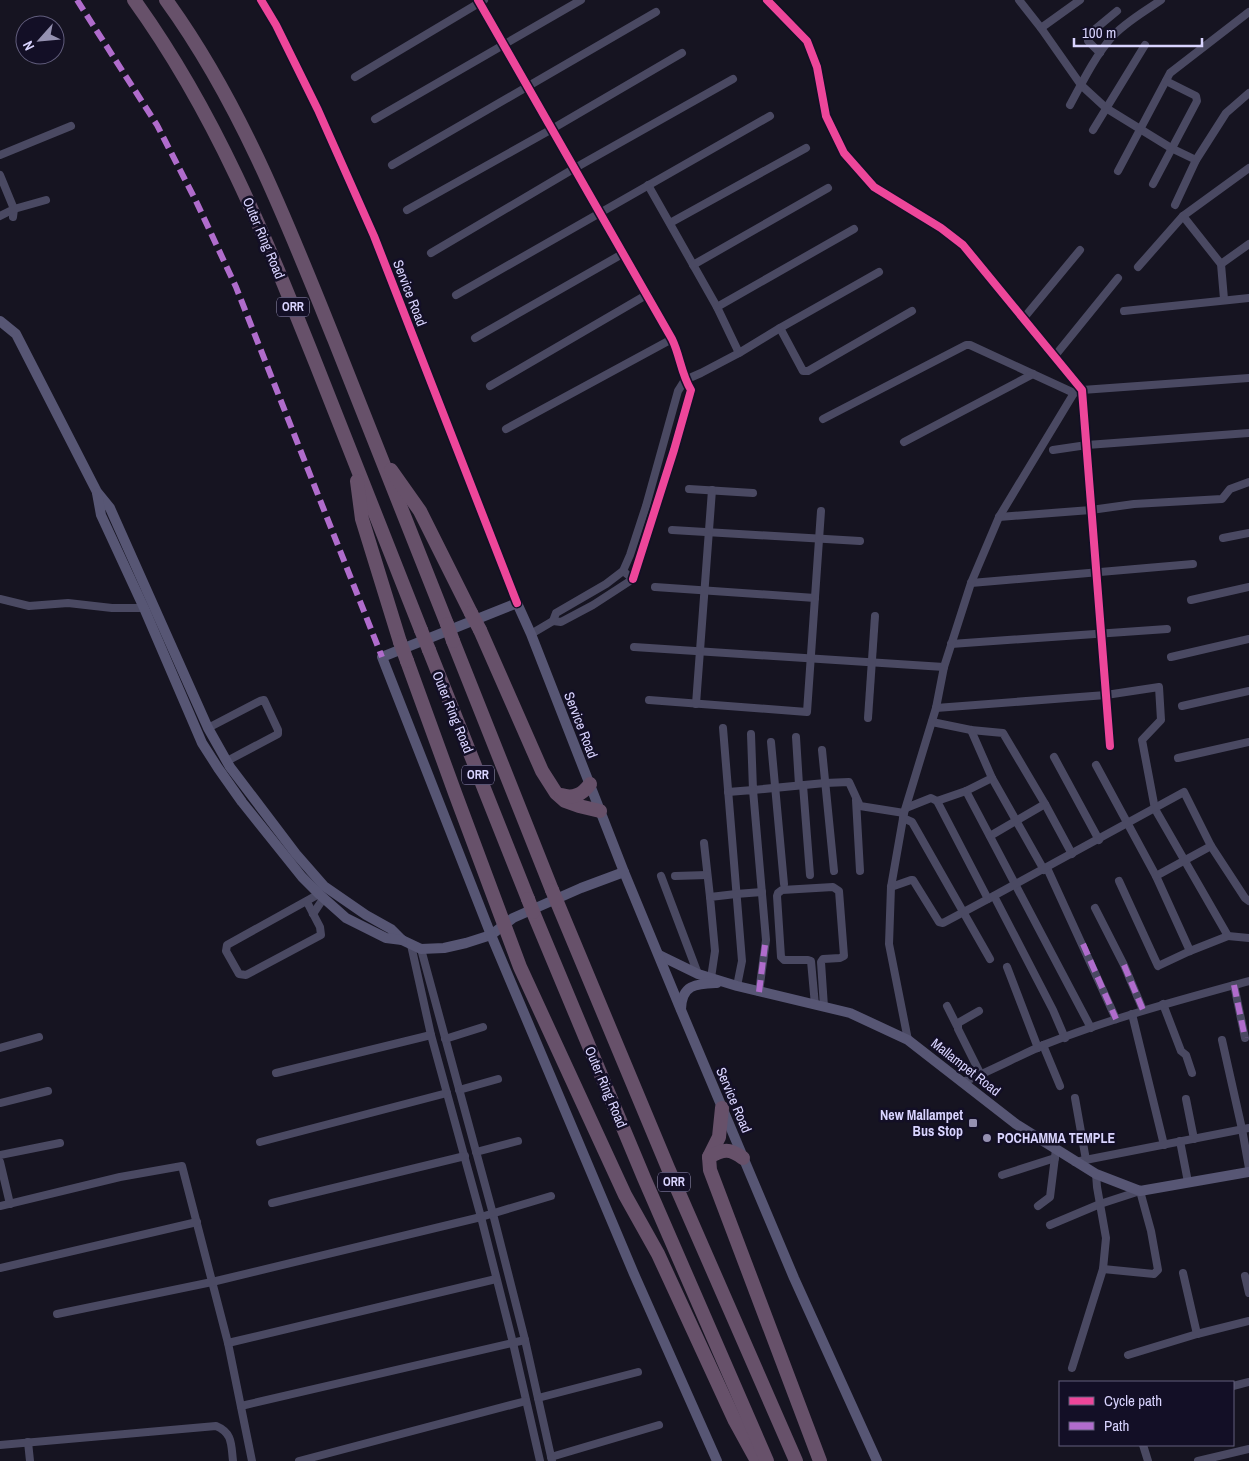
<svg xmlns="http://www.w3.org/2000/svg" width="1249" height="1461" viewBox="0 0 1249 1461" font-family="'Archivo Narrow',sans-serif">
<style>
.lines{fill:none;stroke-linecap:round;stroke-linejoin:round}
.minor{stroke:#4a4962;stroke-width:8}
.secondary{stroke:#575674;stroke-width:10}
.motorway{stroke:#67516a;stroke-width:14}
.motorway-bridge{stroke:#67516a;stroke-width:14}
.quiet{stroke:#b06ccc;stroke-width:6;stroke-dasharray:12 6;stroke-linecap:butt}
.cycleway-casing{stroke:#130f26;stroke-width:11}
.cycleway{stroke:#ed469a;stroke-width:8}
.poi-dot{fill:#9591b1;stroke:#130f26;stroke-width:2}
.labels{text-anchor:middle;stroke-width:5;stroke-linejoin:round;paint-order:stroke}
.shield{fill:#130f26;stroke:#9e99be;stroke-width:1}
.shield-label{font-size:12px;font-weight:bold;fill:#d9d4ff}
.street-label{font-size:14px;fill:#d9d4ff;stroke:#130f26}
.poi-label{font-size:14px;font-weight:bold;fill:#d9d4ff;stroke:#130f26;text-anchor:end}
</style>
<rect width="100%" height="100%" fill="#161421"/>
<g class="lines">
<!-- minor -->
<g class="minor">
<path d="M 261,0 L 276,25 L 318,110 L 374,236 L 517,603"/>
<path d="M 478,0 L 672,339 C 680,355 681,374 691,390 L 674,450 L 633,579"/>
<path d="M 767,0 L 807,41 L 817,67 L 826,116 L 844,153 L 874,187 L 941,228 L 963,245 L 1082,390 L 1110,746"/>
<path d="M 1019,0 L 1041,28 L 1081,85 L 1106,108 L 1171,148 L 1196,160"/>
<path d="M 1041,28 L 1080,0"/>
<path d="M 1100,53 L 1088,41 L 1088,35 L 1117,11"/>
<path d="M 355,77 L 484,0"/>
<path d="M 1070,105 C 1082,83 1094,58 1111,38 C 1124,23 1144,12 1161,0"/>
<path d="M 375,119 L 581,0"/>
<path d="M 1093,130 L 1145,45"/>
<path d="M 0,155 L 71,126"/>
<path d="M 392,165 L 656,12"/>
<path d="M 1118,171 L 1170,73 L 1249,12"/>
<path d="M 0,175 L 14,209 L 13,217"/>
<path d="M 1153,184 L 1197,101 L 1196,96 L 1166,81"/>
<path d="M 648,185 L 717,307 L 739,353"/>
<path d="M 1175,205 L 1196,160 L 1226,113 L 1249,93"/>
<path d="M 407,210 L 552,129 L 682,53"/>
<path d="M 0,216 L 14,209 L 46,200"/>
<path d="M 1183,216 L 1221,264 L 1224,299"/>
<path d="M 670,223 L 806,148"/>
<path d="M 431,253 L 575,168 L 733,79"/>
<path d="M 1221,264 L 1249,244"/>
<path d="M 693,265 L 828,188"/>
<path d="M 1138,267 L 1183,216 L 1249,168"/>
<path d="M 456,295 L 770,116"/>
<path d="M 717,307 L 854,229"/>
<path d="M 1124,311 L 1249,298"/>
<path d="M 1023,319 L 1080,250"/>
<path d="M 780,328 L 803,371 L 808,371 L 912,311"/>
<path d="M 475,338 L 624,253"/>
<path d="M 1054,357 L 1118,278"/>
<path d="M 490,386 L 648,294"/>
<path d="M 823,419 L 966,345 L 970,345 L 1074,393"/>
<path d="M 506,429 L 672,339"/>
<path d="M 904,442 L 1033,374"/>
<path d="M 1053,450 L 1087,445 L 1249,433"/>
<path d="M 689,489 L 753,493"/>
<path d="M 999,517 L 1091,510 L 1134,504 L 1222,499 L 1230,489 L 1249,482"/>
<path d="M 672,530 L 860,541"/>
<path d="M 1223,538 L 1249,533"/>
<path d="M 971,583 L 1193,564"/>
<path d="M 655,587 L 815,598"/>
<path d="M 0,599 L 29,606 L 68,603 L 112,608 L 144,608"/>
<path d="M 1191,600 L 1249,587"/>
<path d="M 553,621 L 561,622 L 593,605 L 633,579 L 623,571"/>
<path d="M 531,634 L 553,621 L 556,613 L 606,584 L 623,571 L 630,555 L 646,506 L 678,391 L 685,380 L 701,373 L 739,353 L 780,328 L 879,272"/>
<path d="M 951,644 L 1167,629"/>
<path d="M 634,647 L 944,667"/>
<path d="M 1171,657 L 1249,639"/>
<path d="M 649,700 L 807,712 L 821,511"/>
<path d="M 696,704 L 712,490"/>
<path d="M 1182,706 L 1249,691"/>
<path d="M 936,708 L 1106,695 L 1159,687 L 1161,720 L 1142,740 L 1155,809 L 1228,936 L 1249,938"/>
<path d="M 868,718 L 875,616"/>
<path d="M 932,722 L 971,730 L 1003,733 L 1045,804 L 1072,854"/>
<path d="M 208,728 L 260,701 L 264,700 L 278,730 L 278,734 L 227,761"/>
<path d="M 723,728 L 742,961 L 737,986"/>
<path d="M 971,730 L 992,778 L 1044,870"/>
<path d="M 751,734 L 753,790 L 825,783 L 849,782 L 860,806 L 904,813"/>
<path d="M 796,737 L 799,785"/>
<path d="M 771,742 L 784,884"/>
<path d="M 822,750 L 834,871"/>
<path d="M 1054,757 L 1099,840"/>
<path d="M 1178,758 L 1249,742"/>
<path d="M 1096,765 L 1156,876 L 1190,951"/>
<path d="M 803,785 L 810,875"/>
<path d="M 966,791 L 1091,1028"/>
<path d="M 728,792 L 753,790 L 766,940 L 759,992"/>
<path d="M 856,800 L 860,871"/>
<path d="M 937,801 L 988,899"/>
<path d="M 906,808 L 931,798 L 937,801 L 966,791 L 992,778"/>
<path d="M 903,818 L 912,822 L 990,959"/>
<path d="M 990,836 L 1045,804"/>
<path d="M 704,843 L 710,897"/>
<path d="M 1047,868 L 1116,1019"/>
<path d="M 661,876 L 698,974"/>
<path d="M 675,876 L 707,875"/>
<path d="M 1156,876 L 1211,846"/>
<path d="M 1119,881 L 1158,966 L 1190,951 L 1228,936"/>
<path d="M 891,887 L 911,880 L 913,880 L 939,922 L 943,923 L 988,899 L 1184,792 L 1211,846 L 1245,898 L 1249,901"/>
<path d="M 994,896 L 1053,1010 L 1065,1038"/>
<path d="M 307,902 L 320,927 L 321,935 L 246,975 L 239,974 L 226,951 L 227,945 L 319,894"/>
<path d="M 1095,908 L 1124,965 L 1143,1010"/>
<path d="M 313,914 L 323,899"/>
<path d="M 411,945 L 431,1035 L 481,1217 L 513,1343 L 540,1461"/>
<path d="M 421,949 L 493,1214 L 525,1340 L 552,1461"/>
<path d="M 1007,967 L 1038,1048"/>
<path d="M 711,978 L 715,951 L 710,897 L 736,894 L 762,892"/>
<path d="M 1234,985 L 1245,1038"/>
<path d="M 1163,1004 L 1181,1051 L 1186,1055 L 1192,1073"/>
<path d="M 815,1005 L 811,961 L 808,960 L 784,960 L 781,957 L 777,896 L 778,893 L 782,890 L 833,887 L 839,891 L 844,956 L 840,958 L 823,959 L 821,962 L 824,1007"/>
<path d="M 947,1006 L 957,1026"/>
<path d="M 979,1011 L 958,1023 L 958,1029 L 981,1075"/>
<path d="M 1132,1014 L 1164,1145"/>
<path d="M 445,1039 L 483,1027"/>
<path d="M 908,1040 L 889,944 L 891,887 L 904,813 L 936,708 L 944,667 L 971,583 L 999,517 L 1074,393 L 1082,390 L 1249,378"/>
<path d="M 1222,1040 L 1242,1129 L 1249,1168"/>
<path d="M 1043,1045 L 1060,1086"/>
<path d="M 0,1048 L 39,1037"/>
<path d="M 276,1073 L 431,1035"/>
<path d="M 963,1082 C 991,1071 1018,1056 1046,1044 C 1112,1018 1180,1000 1249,981"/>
<path d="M 459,1090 L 498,1079"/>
<path d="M 1075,1098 L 1086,1160"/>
<path d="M 1186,1099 L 1194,1139"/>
<path d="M 0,1103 L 48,1091"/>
<path d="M 1180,1141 L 1188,1182"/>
<path d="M 260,1142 L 447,1093"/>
<path d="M 476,1152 L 518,1141"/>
<path d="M 0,1155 L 60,1143"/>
<path d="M 0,1162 L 10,1204"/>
<path d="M 1075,1162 L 1249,1128"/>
<path d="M 1002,1175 L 1055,1158"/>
<path d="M 272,1203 L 465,1156"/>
<path d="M 0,1206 L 120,1177 L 182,1166 L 228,1343 L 252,1461"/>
<path d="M 1038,1206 L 1050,1197 L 1056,1149"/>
<path d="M 1050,1225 L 1100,1204 L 1140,1191 L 1151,1231 L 1158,1270 L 1154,1274 L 1103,1269"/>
<path d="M 0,1268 L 197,1222"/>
<path d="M 1183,1273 L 1197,1334"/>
<path d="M 1245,1276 L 1249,1293"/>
<path d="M 57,1314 L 212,1282 L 481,1217 L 551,1196"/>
<path d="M 228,1343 L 496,1279"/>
<path d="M 1128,1355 L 1197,1334 L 1249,1321"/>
<path d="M 1072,1368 L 1103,1269 L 1106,1238 L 1097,1187 L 1096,1174"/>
<path d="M 1233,1386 L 1249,1382"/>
<path d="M 538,1398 L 638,1372"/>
<path d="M 241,1406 L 525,1340"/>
<path d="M 28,1442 L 30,1461"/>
<path d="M 0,1445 L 216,1426 C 233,1433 231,1445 233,1461"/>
<path d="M 1143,1445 L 1148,1461"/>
<path d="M 551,1457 L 659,1425"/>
<path d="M 299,1461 L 526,1401"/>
<path d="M 1198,1461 L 1249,1449"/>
</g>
<!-- secondary -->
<g class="secondary">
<path d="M 0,321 L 16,334 L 97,492 L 110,508 L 208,728 L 230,767 L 296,854 L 324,886 L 366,915 L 391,929 L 402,940 L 421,949 L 444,948 L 466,943 L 491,935 L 513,918 L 581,888 L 624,872"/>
<path d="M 97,493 L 101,515 L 144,608 L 202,743 L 218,768 L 242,802 L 302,877 L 319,894 L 346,918 L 386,938 L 402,940"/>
<path d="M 659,955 L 698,974 L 737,986 L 850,1013 L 908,1040 L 1016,1124 L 1096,1174 L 1140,1191 L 1249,1172"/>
<path d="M 681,1009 C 682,984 696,984 717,983"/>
<path d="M 717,1461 L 634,1274 L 491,935 L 382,657 L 517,603 L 531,634 L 624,872 L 681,1010 L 794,1278 L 877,1461"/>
</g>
<!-- motorway -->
<g class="motorway">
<path d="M 134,0 C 216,114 264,234 316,364 C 351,453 386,541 421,630"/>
<path d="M 166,0 C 240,102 287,222 334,339 C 371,434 409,529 447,624"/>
<path d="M 391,470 L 420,511 L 471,613"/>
<path d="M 357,481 L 362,519 L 400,642"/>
<path d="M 480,630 L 542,771 L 556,793 L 565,801 L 579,806 L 600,811"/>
<path d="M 453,641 L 552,890"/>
<path d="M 429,650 L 528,899"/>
<path d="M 407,661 L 455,793 L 520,967 L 625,1195 L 658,1254 L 735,1421 L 757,1461"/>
<path d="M 561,795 C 573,799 582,795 590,784"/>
<path d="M 557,902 L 668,1168 L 796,1461"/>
<path d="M 533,912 L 644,1178 L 767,1461"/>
<path d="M 722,1108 L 719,1137 L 709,1157 L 710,1170 L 820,1461"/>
<path d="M 709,1157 C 724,1149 729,1148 743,1158"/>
</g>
<!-- motorway-bridge -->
<g class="motorway-bridge">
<path d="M 471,613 L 480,630"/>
<path d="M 447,624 L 453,641"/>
<path d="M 421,630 L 429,650"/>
<path d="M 400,642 L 407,661"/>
<path d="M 552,890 L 557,902"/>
<path d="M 528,899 L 533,912"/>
</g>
<!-- quiet -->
<g class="quiet">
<path d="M 77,0 L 157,125 L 196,201 L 236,287 L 382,657"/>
<path d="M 1083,944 L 1116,1019"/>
<path d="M 1124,965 L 1143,1010"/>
<path d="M 1234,985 L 1245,1038"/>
<path d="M 759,992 L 765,945"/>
</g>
<!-- cycleway casing -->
<g class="cycleway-casing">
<g id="cycleway">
<path d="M 261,0 L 276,25 L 318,110 L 374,236 L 517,603"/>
<path d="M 478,0 L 672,339 C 680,355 681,374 691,390 L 674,450 L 633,579"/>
<path d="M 767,0 L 807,41 L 817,67 L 826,116 L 844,153 L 874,187 L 941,228 L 963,245 L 1082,390 L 1110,746"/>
</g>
</g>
<!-- cycleway -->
<use href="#cycleway" class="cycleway"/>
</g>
<!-- markers -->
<g class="poi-dot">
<rect x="968" y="1118" width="10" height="10" rx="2.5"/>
<circle cx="987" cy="1138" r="5"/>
</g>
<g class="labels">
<!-- shield labels -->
<g class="shield">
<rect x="277" y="297.5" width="32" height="19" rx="4"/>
<rect x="462" y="765.5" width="32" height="19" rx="4"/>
<rect x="658" y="1172.5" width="32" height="19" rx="4"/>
</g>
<g class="shield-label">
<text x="293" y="311">ORR</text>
<text x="478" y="779">ORR</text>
<text x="674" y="1186">ORR</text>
</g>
<!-- street labels -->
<g class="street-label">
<text transform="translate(264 238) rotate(67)" y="5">Outer Ring Road</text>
<text transform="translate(410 293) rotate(69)" y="5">Service Road</text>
<text transform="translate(453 712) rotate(68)" y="5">Outer Ring Road</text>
<text transform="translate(581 725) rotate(69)" y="5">Service Road</text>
<text transform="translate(966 1067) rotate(38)" y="5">Mallampet Road</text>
<text transform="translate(606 1087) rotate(67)" y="5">Outer Ring Road</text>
<text transform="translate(734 1100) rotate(67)" y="5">Service Road</text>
</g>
<!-- poi labels -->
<g class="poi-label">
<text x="963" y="1120">New Mallampet<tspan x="963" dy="16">Bus Stop</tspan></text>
<text x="997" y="1143" text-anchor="start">POCHAMMA TEMPLE</text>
</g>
</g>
<!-- legend -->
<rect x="1059" y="1381" width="175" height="65" fill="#130f26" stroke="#625e7d"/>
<rect x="1069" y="1397" width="25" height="8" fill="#ed469a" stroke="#625e7d"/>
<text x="1104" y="1406" font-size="15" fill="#d9d4ff">Cycle path</text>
<rect x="1069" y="1422" width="25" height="8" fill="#b06ccc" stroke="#625e7d"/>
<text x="1104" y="1431" font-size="15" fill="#d9d4ff">Path</text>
<!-- north arrow -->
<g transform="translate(40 40) rotate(243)"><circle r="24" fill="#130f26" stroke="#625e7d"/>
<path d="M0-4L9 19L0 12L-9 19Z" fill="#9591b1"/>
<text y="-8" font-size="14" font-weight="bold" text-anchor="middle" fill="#d9d4ff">N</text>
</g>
<!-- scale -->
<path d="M1074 38v8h128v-8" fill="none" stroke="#d9d4ff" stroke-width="2.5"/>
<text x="1082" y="38" font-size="15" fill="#d9d4ff" stroke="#130f26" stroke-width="4" paint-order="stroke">100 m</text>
</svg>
